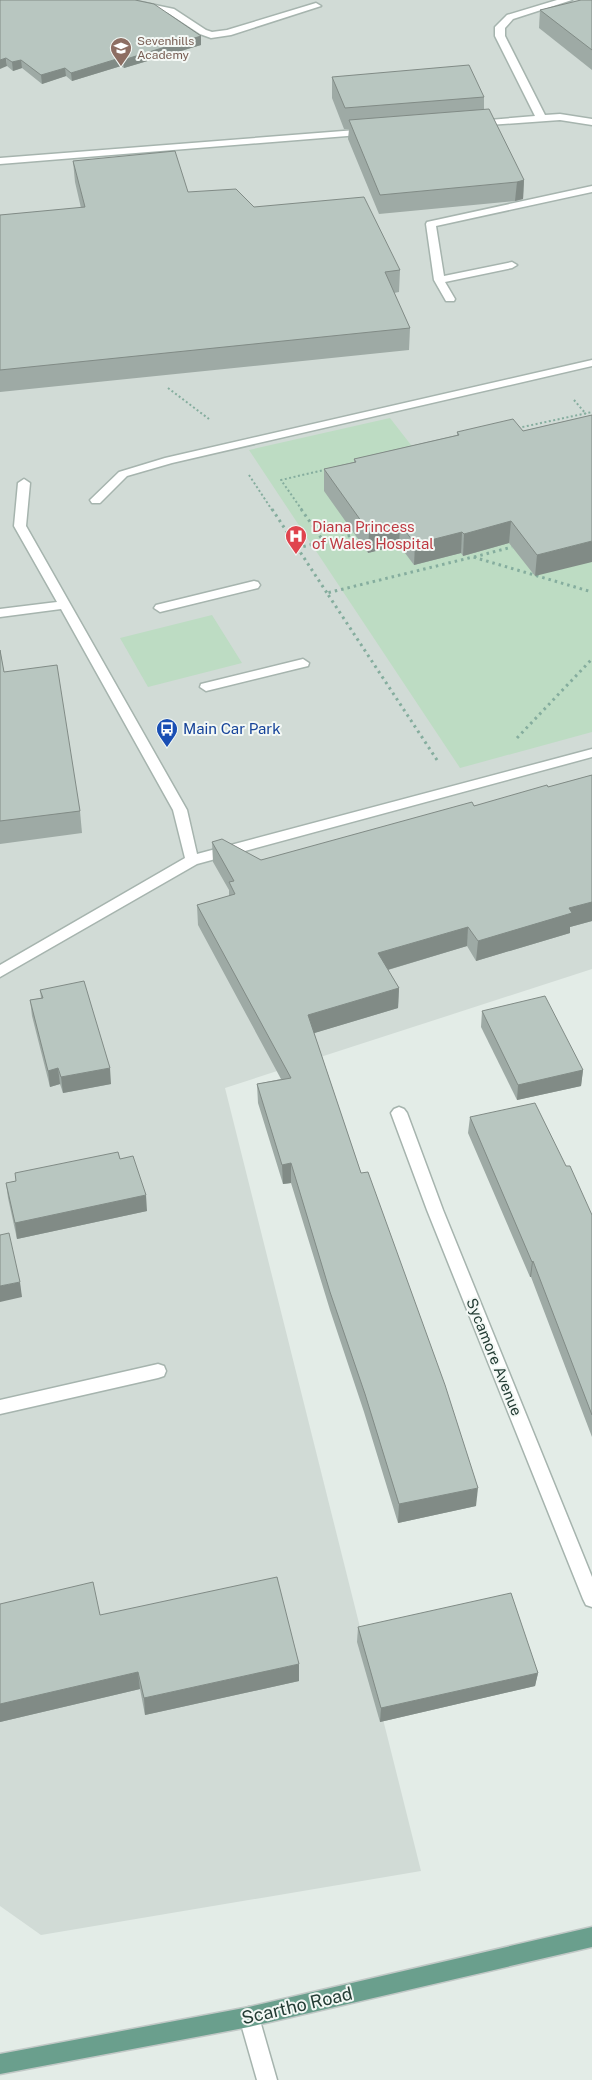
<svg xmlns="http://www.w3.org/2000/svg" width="592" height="2080" viewBox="0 0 592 2080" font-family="'Public Sans',sans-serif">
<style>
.built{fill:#d1dbd6}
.green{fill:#bddcc3}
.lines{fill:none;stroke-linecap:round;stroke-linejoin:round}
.service-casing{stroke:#a6b4ae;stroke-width:3}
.minor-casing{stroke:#a6b4ae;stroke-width:3}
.primary-casing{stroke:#c1c8c6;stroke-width:3}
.path-far1{stroke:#85ad9e;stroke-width:2;stroke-dasharray:2 2.5;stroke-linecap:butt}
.path{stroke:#85ad9e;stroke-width:3;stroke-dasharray:2.5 4;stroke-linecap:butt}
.service{fill:#fff;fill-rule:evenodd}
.minor{fill:#fff;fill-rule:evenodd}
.primary{fill:#6a9f8d;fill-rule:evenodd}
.wall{fill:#9eaaa5}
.shaded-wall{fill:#818b86}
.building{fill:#b8c6c0;stroke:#818b86}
.labels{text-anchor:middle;stroke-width:4;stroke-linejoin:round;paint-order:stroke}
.far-education-label{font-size:12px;fill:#785e54;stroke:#f3f8f5;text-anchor:start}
.health-label{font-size:15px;fill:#be3a42;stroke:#f3f8f5;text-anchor:start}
.transit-label{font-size:15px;fill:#164399;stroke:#f3f8f5;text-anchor:start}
.street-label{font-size:15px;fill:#233c34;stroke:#f3f8f5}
.near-street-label{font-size:18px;fill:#233c34;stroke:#f3f8f5}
</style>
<rect width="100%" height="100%" fill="#e3ece7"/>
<!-- built -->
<path class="built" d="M 0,0 L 592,0 L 592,969 L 225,1088 L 421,1871 L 41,1935 L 0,1906 Z"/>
<!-- green -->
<g class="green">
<path d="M 390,418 L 488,544 L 592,519 L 592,732 L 460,768 L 249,450 Z"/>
<path d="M 212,615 L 242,663 L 148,687 L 120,638 Z"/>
</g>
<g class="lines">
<!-- service casing -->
<g class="service-casing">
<g id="service">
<path d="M 113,0 L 131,0 L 174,9 L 206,30 L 212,32 L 227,30 L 316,3 L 321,6 L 231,35 L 211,38 L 200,34 L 168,13 L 118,3 Z"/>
<path d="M 557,0 L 572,0 L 513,19 L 505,28 L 505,36 L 545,115 L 560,114 L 592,119 L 592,125 L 560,120 L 474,126 L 472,124 L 477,121 L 535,116 L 495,36 L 495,27 L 507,15 Z"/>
<path d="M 369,129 L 372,130 L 372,134 L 0,164 L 0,158 Z"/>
<path d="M 592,186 L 592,192 L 436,226 L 444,276 L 512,262 L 517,265 L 512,268 L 445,282 L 455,299 L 454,301 L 446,301 L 434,280 L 426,224 L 427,222 Z"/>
<path d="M 592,360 L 592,366 L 172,463 L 127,476 L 100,503 L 92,503 L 90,500 L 119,472 L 165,458 Z"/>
<path d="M 24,479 L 30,483 L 26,526 L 187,810 L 197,854 L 592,749 L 592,757 L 197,864 L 0,977 L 0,965 L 185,858 L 173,810 L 61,609 L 0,617 L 0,609 L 57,602 L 14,526 L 18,483 Z"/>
<path d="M 254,581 L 258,582 L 260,585 L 258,588 L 160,612 L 154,608 L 156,605 Z"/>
<path d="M 303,659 L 309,663 L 308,666 L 206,691 L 200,687 L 201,684 Z"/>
<path d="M 158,1364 L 164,1366 L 166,1371 L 164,1376 L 158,1378 L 0,1414 L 0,1400 Z"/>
<path d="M 249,2007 L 256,2010 L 259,2017 L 277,2080 L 257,2080 L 239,2017 L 242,2010 Z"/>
</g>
</g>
<!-- minor casing -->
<g class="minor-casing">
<path id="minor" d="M 399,1107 L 404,1109 L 407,1113 L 443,1210 L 592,1577 L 592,1607 L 586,1605 L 583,1599 L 427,1210 L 391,1113 L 394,1109 Z"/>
</g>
<!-- primary casing -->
<g class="primary-casing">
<path id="primary" d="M 592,1927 L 592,1947 L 249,2027 L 0,2074 L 0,2054 L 249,2007 Z"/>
</g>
<!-- path-far1 -->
<g class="path-far1">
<path d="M 168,388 L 209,419"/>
<path d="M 574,400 L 586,414"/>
<path d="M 518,428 L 592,412"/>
<path d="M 249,475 L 272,510"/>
<path d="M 302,510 L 281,480 L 328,469"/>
</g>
<!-- path -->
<g class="path">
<path d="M 272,509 L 327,593"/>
<path d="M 301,509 L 324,542"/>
<path d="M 297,548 L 352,535"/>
<path d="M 474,557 L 512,547"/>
<path d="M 517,738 L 592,659"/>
<path d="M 437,760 L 327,593 L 473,557 L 592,592"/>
</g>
<!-- service -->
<use href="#service" class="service"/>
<!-- minor -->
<use href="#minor" class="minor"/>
<!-- primary -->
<use href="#primary" class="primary"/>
</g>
<!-- wall -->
<g class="wall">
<path d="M 0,0 L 201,36 L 201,45 L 124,68 L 121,66 L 72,81 L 66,76 L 42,84 L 22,68 L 13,71 L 7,66 Z"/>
<path d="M 592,0 L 592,70 L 539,28 L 540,10 Z"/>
<path d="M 332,77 L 484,97 L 484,110 L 524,180 L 523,199 L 515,201 L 379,214 L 348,139 L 349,129 L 344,129 L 332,98 Z"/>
<path d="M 73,161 L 188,192 L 254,207 L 400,270 L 399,292 L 394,293 L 410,328 L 409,350 L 0,392 L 0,215 L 81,208 L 75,182 Z"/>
<path d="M 592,415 L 535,576 L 509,543 L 463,556 L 461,553 L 414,565 L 399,545 L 368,553 L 324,491 L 324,469 L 354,462 L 354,459 L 457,435 L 457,432 L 523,431 Z"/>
<path d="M 0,650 L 4,672 L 80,811 L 82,833 L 0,844 Z"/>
<path d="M 592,775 L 592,921 L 570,927 L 570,933 L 476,961 L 467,946 L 388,970 L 399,988 L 398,1008 L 314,1033 L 361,1173 L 476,1506 L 398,1523 L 364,1412 L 330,1310 L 291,1183 L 283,1184 L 258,1103 L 257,1084 L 281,1079 L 198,925 L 197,905 L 229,896 L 229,890 L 213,862 L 212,842 L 261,860 L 548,787 Z"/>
<path d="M 40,990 L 111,1084 L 63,1093 L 60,1084 L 50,1087 L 32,1016 L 30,1000 L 41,998 Z"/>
<path d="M 482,1011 L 583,1070 L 581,1086 L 517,1100 L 481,1027 Z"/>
<path d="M 470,1117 L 566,1166 L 592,1215 L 592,1437 L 531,1277 L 530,1277 L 468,1133 Z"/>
<path d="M 120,1159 L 147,1211 L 17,1239 L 8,1198 L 6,1183 Z"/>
<path d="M 0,1604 L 100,1615 L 299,1681 L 145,1715 L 140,1689 L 0,1722 Z"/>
<path d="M 358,1627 L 538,1673 L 535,1686 L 380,1722 L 357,1642 Z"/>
</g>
<!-- shaded-wall -->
<g class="shaded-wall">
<path d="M 201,36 L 201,45 L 124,68 L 123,60 Z"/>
<path d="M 6,58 L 7,66 L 0,69 L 0,60 Z"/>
<path d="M 120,58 L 121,66 L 72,81 L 71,73 Z"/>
<path d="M 21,60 L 22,68 L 13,71 L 12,62 Z"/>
<path d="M 65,68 L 66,76 L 42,84 L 41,75 Z"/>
<path d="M 524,180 L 523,199 L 515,201 L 517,182 Z"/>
<path d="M 511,521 L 509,543 L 463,556 L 464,534 Z"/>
<path d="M 400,524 L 399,545 L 368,553 L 369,532 Z"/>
<path d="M 462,532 L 461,553 L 414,565 L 415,544 Z"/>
<path d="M 592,541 L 592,562 L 535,576 L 537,555 Z"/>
<path d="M 592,902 L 592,921 L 570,927 L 570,933 L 476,961 L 478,941 L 569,908 Z"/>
<path d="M 468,927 L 467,946 L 377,973 L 378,953 Z"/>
<path d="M 399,988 L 398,1008 L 308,1035 L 308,1015 Z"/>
<path d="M 58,1068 L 60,1084 L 50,1087 L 48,1071 Z"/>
<path d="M 110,1068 L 111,1084 L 63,1093 L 61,1077 Z"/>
<path d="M 583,1070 L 581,1086 L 517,1100 L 518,1085 Z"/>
<path d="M 291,1163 L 291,1183 L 283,1184 L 282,1165 Z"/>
<path d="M 146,1195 L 147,1211 L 17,1239 L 15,1223 Z"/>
<path d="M 533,1261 L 531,1277 L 530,1277 L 532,1262 Z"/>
<path d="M 20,1282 L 22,1297 L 0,1302 L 0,1286 Z"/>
<path d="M 478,1488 L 476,1506 L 398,1523 L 399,1504 Z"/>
<path d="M 299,1664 L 299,1681 L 145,1715 L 144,1698 Z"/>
<path d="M 138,1672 L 140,1689 L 0,1722 L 0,1704 Z"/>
<path d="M 538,1673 L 535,1686 L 380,1722 L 381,1708 Z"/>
</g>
<!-- building -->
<g class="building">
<path d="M 0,0 L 135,0 L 154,4 L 201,36 L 123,60 L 120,58 L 71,73 L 65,68 L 41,75 L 21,60 L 12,62 L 6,58 L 0,60 Z"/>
<path d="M 581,0 L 592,0 L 592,50 L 540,10 Z"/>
<path d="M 469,65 L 484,97 L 345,108 L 332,77 Z"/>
<path d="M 489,109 L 524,180 L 517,182 L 380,195 L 349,120 Z"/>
<path d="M 175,151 L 188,192 L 236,189 L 254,207 L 364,197 L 400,270 L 385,272 L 410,328 L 0,370 L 0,215 L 85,207 L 73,161 Z"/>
<path d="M 592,415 L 592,541 L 537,555 L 511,521 L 464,534 L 462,532 L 415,544 L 400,524 L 369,532 L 324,469 L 356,462 L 354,459 L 459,435 L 457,432 L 513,419 L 523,431 Z"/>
<path d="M 0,650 L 4,672 L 57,665 L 80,811 L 0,821 Z"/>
<path d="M 592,775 L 592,902 L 569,908 L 572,913 L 478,941 L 468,927 L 378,953 L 399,988 L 308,1015 L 361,1173 L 368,1172 L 445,1385 L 478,1488 L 399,1504 L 365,1394 L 330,1292 L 291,1163 L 282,1165 L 257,1084 L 291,1078 L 197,905 L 235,894 L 229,882 L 234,881 L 212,842 L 222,839 L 261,860 L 472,802 L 474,806 L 547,785 L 548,787 Z"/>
<path d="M 84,981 L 110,1068 L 61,1077 L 58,1068 L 48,1071 L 30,1000 L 43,998 L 40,990 Z"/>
<path d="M 545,996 L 583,1070 L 518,1085 L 482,1011 Z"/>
<path d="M 535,1103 L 566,1166 L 570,1166 L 592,1215 L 592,1415 L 533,1261 L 532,1262 L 470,1117 Z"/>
<path d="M 118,1152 L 120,1159 L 133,1156 L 146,1195 L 15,1223 L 6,1183 L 16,1181 L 15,1173 Z"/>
<path d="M 9,1233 L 20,1282 L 0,1286 L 0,1235 Z"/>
<path d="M 277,1577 L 299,1664 L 144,1698 L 138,1672 L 0,1704 L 0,1604 L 93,1582 L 100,1615 Z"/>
<path d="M 511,1593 L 538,1673 L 381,1708 L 358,1627 Z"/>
</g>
<!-- icons -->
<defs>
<g id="school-pin" transform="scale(1.125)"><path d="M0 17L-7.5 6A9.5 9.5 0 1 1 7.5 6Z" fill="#8d6e63" stroke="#f3f8f5"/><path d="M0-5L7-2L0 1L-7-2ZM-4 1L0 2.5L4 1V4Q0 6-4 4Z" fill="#fff"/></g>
<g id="hospital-pin" transform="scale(1.125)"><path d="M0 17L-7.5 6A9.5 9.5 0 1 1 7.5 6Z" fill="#e0444e" stroke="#f3f8f5"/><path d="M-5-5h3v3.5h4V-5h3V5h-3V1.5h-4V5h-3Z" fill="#fff"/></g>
<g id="bus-pin" transform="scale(1.125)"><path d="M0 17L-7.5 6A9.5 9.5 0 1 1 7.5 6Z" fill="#1a4fb4" stroke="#f3f8f5"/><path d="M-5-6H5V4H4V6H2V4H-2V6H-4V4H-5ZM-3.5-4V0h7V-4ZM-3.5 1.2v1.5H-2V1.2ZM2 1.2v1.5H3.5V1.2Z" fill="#fff"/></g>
</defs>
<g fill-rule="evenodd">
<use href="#school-pin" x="121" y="48"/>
<use href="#hospital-pin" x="296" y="536"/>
<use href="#bus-pin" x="167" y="729"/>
</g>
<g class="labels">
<!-- far-education labels -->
<g class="far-education-label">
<text x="137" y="45">Sevenhills<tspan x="137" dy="14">Academy</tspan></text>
</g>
<!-- health labels -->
<g class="health-label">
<text x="312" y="532">Diana Princess<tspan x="312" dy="17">of Wales Hospital</tspan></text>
</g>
<!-- transit labels -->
<g class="transit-label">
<text x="183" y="734">Main Car Park</text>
</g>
<!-- street labels -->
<g class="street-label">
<text transform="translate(494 1357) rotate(68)" y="5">Sycamore Avenue</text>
</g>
<!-- near-street labels -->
<g class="near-street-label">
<text transform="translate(297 2006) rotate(-13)" y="6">Scartho Road</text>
</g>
</g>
</svg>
